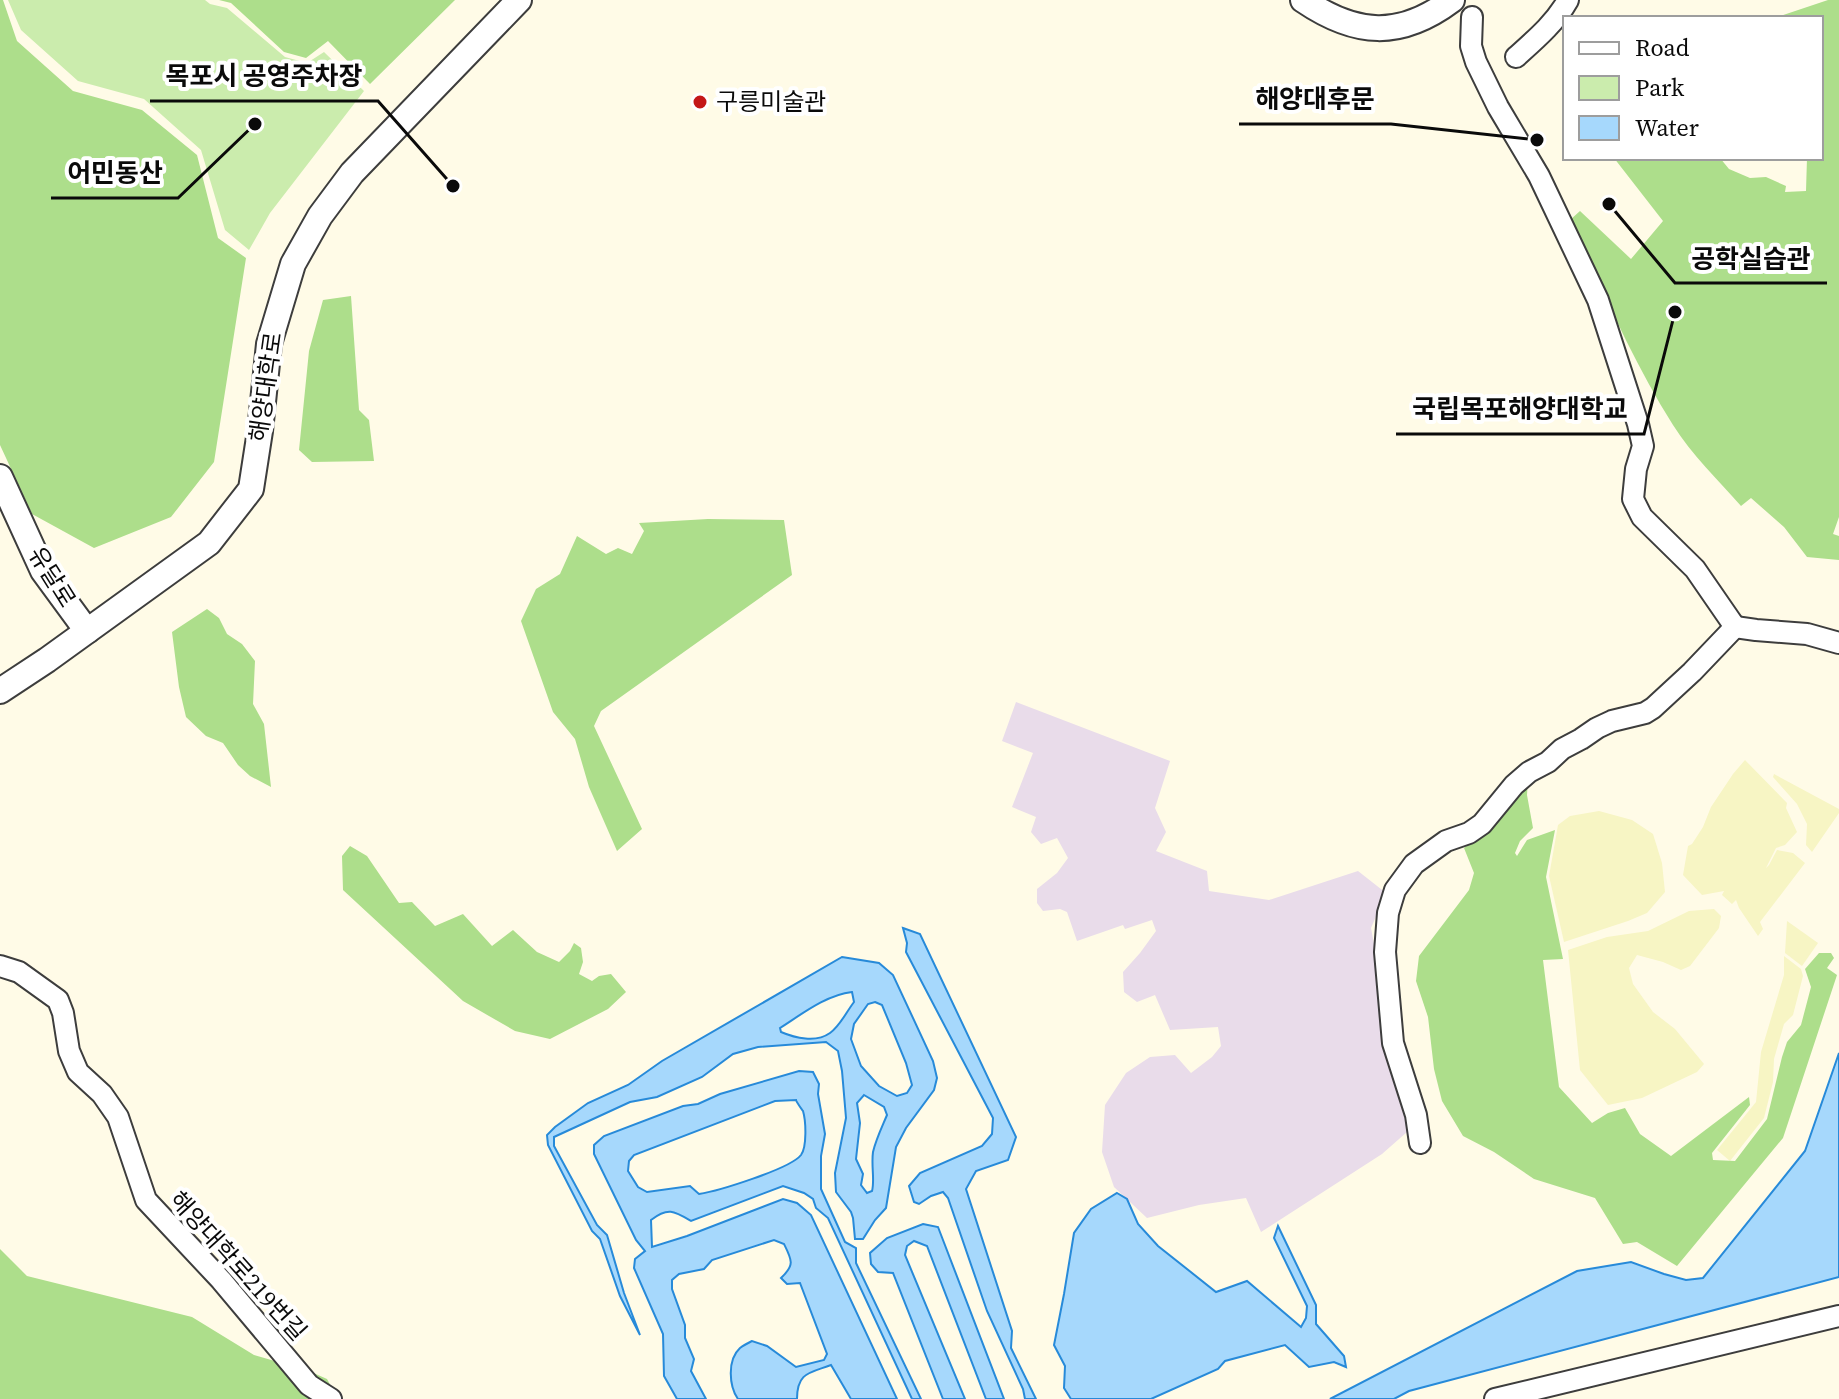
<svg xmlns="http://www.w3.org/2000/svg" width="1839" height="1399" viewBox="0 0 1839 1399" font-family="'Source Serif 4','Noto Sans KR',serif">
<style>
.industrial{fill:#e9dcea}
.farmland{fill:#f7f5c4}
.green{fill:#cbecad}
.forest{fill:#adde8b}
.water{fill:#a6d8fc;stroke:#278ad9;stroke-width:2;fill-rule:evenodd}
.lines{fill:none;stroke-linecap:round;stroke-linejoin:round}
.minor-casing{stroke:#3d3d3d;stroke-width:24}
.tertiary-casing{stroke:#3d3d3d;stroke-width:28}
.minor{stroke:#fff;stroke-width:20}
.tertiary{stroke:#fff;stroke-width:24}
.poi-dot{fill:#c41718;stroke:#fff;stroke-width:3}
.labels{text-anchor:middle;stroke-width:8;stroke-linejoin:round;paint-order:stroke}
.poi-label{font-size:24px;fill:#0a0a0a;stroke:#fff;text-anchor:start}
.street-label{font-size:24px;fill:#0a0a0a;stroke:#fff}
.leader{fill:none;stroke:#0a0a0a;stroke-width:3}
.callout-dot{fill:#0a0a0a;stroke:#fff;stroke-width:3}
.callout-label{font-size:26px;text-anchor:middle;font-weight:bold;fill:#0a0a0a;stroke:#fff;stroke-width:8;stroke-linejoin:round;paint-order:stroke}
</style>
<rect width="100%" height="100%" fill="#fffbe7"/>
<!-- industrial -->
<path class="industrial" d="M 1016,702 L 1170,761 L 1155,808 L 1166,832 L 1156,851 L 1207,871 L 1209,891 L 1269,900 L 1358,871 L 1386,893 L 1371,928 L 1406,1113 L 1407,1132 L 1382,1154 L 1261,1232 L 1246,1198 L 1199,1205 L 1147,1218 L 1114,1187 L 1102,1152 L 1105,1105 L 1126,1073 L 1150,1057 L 1175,1055 L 1191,1073 L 1212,1057 L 1221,1046 L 1218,1027 L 1170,1030 L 1155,995 L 1137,1002 L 1124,992 L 1123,972 L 1140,953 L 1156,931 L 1152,920 L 1125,929 L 1123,925 L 1077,941 L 1067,912 L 1060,909 L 1043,911 L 1037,903 L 1037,889 L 1057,873 L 1068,858 L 1057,838 L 1041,844 L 1031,832 L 1036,817 L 1012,807 L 1033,753 L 1002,741 Z"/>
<!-- farmland -->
<g class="farmland">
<path d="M 1745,760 L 1787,803 L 1786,808 L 1797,832 L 1785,845 L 1776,848 L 1766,868 L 1769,865 L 1777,850 L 1793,853 L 1805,863 L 1760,922 L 1763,929 L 1758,936 L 1739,908 L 1736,900 L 1732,904 L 1722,895 L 1724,891 L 1702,895 L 1683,875 L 1688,846 L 1692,844 L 1703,827 L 1711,807 L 1733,774 Z"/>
<path d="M 1774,774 L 1839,809 L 1839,813 L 1812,852 L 1806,845 L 1807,824 L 1797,804 L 1773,777 Z"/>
<path d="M 1599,811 L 1632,820 L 1653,834 L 1662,863 L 1665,892 L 1647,913 L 1628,921 L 1564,942 L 1549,876 L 1558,825 L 1570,816 Z"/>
<path d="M 1714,909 L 1721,916 L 1719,928 L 1690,966 L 1681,970 L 1663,962 L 1637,955 L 1629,968 L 1633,984 L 1653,1012 L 1675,1029 L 1704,1064 L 1697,1072 L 1642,1098 L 1608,1105 L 1580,1070 L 1568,950 L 1607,937 L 1648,931 L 1689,911 Z"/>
<path d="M 1787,921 L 1818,943 L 1802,966 L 1785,953 Z"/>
<path d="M 1784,956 L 1801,969 L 1803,976 L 1793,1015 L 1784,1024 L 1774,1059 L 1773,1082 L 1764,1118 L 1730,1161 L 1717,1150 L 1756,1102 L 1761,1052 L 1784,975 Z"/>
</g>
<!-- green -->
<path class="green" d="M 8,0 L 205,0 L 210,4 L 227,8 L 285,57 L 307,63 L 324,52 L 364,91 L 270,213 L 249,250 L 225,230 L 201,150 L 144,99 L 78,81 L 21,30 Z"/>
<!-- forest -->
<g class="forest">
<path d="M 0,0 L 3,0 L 17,41 L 73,91 L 142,110 L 197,155 L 218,238 L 246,258 L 214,462 L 171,517 L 94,548 L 32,514 L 0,445 Z"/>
<path d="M 219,0 L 455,0 L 370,84 L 328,41 L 306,58 L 284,52 L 231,3 Z"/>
<path d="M 1828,0 L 1839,0 L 1839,517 L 1833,534 L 1839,536 L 1839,560 L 1807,557 L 1784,527 L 1751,498 L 1741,506 C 1718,480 1692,455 1673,425 C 1632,360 1602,289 1570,220 L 1580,211 L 1631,259 L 1663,221 L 1614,158 L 1720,158 L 1729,169 L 1750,178 L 1766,177 L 1786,186 L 1785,192 L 1806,191 L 1807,158 L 1821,158 L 1821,18 L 1774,18 Z"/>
<path d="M 351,296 L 359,410 L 369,420 L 374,461 L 312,462 L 299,450 L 309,351 L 323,300 Z"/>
<path d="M 708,519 L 784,520 L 792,575 L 601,711 L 594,726 L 642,829 L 617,851 L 589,787 L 575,739 L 553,712 L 521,621 L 536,589 L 560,574 L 577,536 L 606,554 L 618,548 L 632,554 L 644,531 L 639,523 Z"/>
<path d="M 207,609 L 219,618 L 227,634 L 242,644 L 255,661 L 253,704 L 264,724 L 271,787 L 250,776 L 238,765 L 223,743 L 206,736 L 186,717 L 179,687 L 172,632 Z"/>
<path d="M 1528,778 L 1527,795 L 1533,828 L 1520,841 L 1515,853 L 1517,856 L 1527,840 L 1555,830 L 1546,877 L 1563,959 L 1543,960 L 1559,1087 L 1592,1123 L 1608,1113 L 1625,1108 L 1640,1134 L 1671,1156 L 1749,1097 L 1750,1105 L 1712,1153 L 1713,1160 L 1735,1161 L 1767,1119 L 1782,1057 L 1787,1042 L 1801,1025 L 1811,987 L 1805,969 L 1819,953 L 1831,953 L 1834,958 L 1827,968 L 1837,975 L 1783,1138 L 1677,1266 L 1637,1242 L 1623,1244 L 1595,1198 L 1534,1179 L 1494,1152 L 1463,1136 L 1442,1101 L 1434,1069 L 1428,1017 L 1416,981 L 1419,956 L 1469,890 L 1474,873 L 1464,848 L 1480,835 Z"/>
<path d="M 350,846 L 367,856 L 399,903 L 412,902 L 435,926 L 463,914 L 492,946 L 513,930 L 537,952 L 559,962 L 570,951 L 574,943 L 581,948 L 583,962 L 579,974 L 592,981 L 599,976 L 611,974 L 626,992 L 608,1009 L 550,1039 L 515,1031 L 463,1001 L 343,890 L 342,856 Z"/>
<path d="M 0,1249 L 27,1276 L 192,1317 L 254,1355 L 309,1371 L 327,1379 L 338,1399 L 0,1399 Z"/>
</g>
<!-- water -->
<g class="water">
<path d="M 903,928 L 920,934 L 1016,1137 L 1008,1160 L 976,1171 L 966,1189 L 1012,1331 L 1011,1348 L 1036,1399 L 1025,1399 L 1023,1389 L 987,1311 L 948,1198 L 943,1192 L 931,1196 L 919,1204 L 914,1202 L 909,1186 L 920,1173 L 982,1146 L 992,1134 L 993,1118 L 906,952 L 907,943 Z"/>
<path d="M 842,957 L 879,963 L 893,975 L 933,1061 L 937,1078 L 934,1090 L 906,1128 L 896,1147 L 886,1208 L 875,1220 L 863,1239 L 855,1239 L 853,1218 L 851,1212 L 836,1192 L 835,1173 L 846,1118 L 842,1071 L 838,1051 L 826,1042 L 758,1047 L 733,1054 L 702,1077 L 657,1097 L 630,1102 L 554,1137 L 554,1146 L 597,1225 L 607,1235 L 624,1293 L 640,1335 L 620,1296 L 600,1239 L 592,1231 L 548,1145 L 547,1135 L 555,1127 L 588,1103 L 628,1085 L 662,1061 ZM 852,992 L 854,1002 C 847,1011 840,1026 830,1033 C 816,1043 795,1038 781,1032 L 780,1028 C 802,1014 826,995 852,992 ZM 875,1002 L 882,1005 L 906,1063 L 912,1085 L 907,1093 L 897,1096 L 879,1086 L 861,1066 L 851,1039 L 854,1024 L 868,1004 ZM 864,1095 L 884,1107 L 887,1115 C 882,1127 876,1139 873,1152 C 871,1166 875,1180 872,1191 L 867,1193 L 861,1185 L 863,1174 L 856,1159 L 860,1123 L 857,1103 Z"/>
<path d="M 1839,1053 L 1839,1277 L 1409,1391 L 1394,1399 L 1330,1399 L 1577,1271 L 1631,1262 L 1664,1274 L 1686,1280 L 1703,1278 L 1805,1151 Z"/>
<path d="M 799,1071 L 813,1072 L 819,1084 L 818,1094 L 825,1134 L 821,1156 L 821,1189 L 845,1242 L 856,1248 L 856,1263 L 921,1399 L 912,1399 L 828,1218 L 816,1208 L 813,1199 L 804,1193 L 783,1186 L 691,1221 C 674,1211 668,1207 651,1220 L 652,1247 L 687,1236 L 783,1199 L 797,1203 L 811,1215 L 897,1399 L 851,1399 L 831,1365 C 810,1373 797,1372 797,1399 L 738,1399 C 729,1386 727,1360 740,1348 C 744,1345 748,1343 752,1341 L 767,1346 L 796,1367 L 824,1360 L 827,1354 L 800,1283 L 787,1284 L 781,1278 C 795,1265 792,1260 784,1244 L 774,1240 L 712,1260 L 704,1269 L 679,1274 L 672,1280 L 672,1289 L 685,1325 L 685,1338 L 694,1359 L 691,1371 L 706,1399 L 677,1399 L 664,1376 L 663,1334 L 634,1268 L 635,1259 L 645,1251 L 636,1240 L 594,1154 L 594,1145 L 604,1136 L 683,1106 L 698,1104 L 720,1094 ZM 796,1100 C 796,1101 802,1110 803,1111 C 806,1121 807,1147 801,1155 C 790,1169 718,1191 699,1194 L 690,1186 L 647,1192 L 638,1187 L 628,1171 L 629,1161 L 634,1155 L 775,1101 Z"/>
<path d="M 1117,1193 L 1127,1199 L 1138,1224 L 1158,1246 L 1216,1292 L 1247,1281 L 1301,1327 L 1306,1318 L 1307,1306 L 1274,1238 L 1278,1226 L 1316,1305 L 1316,1324 L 1344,1356 L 1346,1367 L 1334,1362 L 1309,1367 L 1285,1345 L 1225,1361 L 1218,1369 L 1151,1399 L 1071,1399 L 1064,1388 L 1065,1366 L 1054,1345 L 1064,1294 L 1074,1233 L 1091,1209 Z"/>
<path d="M 923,1224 L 938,1227 L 1004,1399 L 986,1399 L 927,1246 L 914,1241 L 907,1246 L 905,1255 L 965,1399 L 943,1399 L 893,1273 L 878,1272 L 871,1264 L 870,1253 L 887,1238 Z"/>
</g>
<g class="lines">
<!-- minor casing -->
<g class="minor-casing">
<g id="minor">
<path d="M 1472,17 L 1471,46 L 1476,62 L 1498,107 L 1539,176 L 1598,300 L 1638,424 L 1643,446 L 1636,469 L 1633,499 L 1642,517 L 1695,569 L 1735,627"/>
<path d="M 1516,57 C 1536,39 1555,23 1568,0"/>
<path d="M 1735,627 L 1756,630 L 1807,634 L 1839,643"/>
<path d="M 0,966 L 19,972 L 58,1000 L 63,1013 L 69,1051 L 78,1072 L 102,1094 L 118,1117 L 146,1200 L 221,1280 L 309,1385 L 331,1399"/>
<path d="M 1420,1143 L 1416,1115 L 1393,1043 L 1385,952 L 1388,913 L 1395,890 L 1414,864 L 1446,841 L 1469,833 L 1482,824 L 1514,785 L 1529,772 L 1548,762 L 1562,749 L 1581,739 L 1597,728 L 1612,721 L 1645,713 L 1653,708 L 1692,672 L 1735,627"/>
<path d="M 1495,1399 L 1839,1316"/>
</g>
</g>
<!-- tertiary casing -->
<g class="tertiary-casing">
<g id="tertiary">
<path d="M 1303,0 C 1356,36 1400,39 1452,0"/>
<path d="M 0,477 L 43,571 L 87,631"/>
<path d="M 0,691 L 47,660 L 209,543 L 251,489 L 260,431 L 269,344 L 293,264 L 320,216 L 352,173 L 519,0"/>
</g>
</g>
<!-- minor -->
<use href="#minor" class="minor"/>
<!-- tertiary -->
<use href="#tertiary" class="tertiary"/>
</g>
<!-- markers -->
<circle class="poi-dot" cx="700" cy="102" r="8"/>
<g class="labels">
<!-- poi labels -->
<g class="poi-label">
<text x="716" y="110">구릉미술관</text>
</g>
<!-- street labels -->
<g class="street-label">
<text transform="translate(266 387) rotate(-82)" y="8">해양대학로</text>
<text transform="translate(52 577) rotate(58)" y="8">유달로</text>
<text transform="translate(238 1266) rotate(48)" y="8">해양대학로219번길</text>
</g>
</g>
<!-- callouts -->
<path class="leader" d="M453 186L378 101H150M1537 140L1391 124H1239M255 124L178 198H51M1609 204L1675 283H1827M1675 312L1644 434H1396"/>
<g class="callout-dot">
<circle cx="453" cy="186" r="8"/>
<circle cx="1537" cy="140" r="8"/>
<circle cx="255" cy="124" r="8"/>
<circle cx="1609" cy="204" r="8"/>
<circle cx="1675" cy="312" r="8"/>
</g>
<g class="callout-label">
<text x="264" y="85">목포시 공영주차장</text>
<text x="1315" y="108">해양대후문</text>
<text x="115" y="182">어민동산</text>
<text x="1751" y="268">공학실습관</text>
<text x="1520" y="418">국립목포해양대학교</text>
</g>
<!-- legend -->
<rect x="1563" y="16" width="260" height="144" fill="#ffffff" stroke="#9d9d9d" stroke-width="2"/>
<rect x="1579" y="42" width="40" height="12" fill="#ffffff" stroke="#9d9d9d" stroke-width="2"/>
<text x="1635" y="56" font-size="24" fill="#0a0a0a">Road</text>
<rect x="1579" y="76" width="40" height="24" fill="#cbecad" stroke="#9d9d9d" stroke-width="2"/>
<text x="1635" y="96" font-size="24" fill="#0a0a0a">Park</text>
<rect x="1579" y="116" width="40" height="24" fill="#a6d8fc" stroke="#9d9d9d" stroke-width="2"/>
<text x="1635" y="136" font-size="24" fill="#0a0a0a">Water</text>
</svg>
